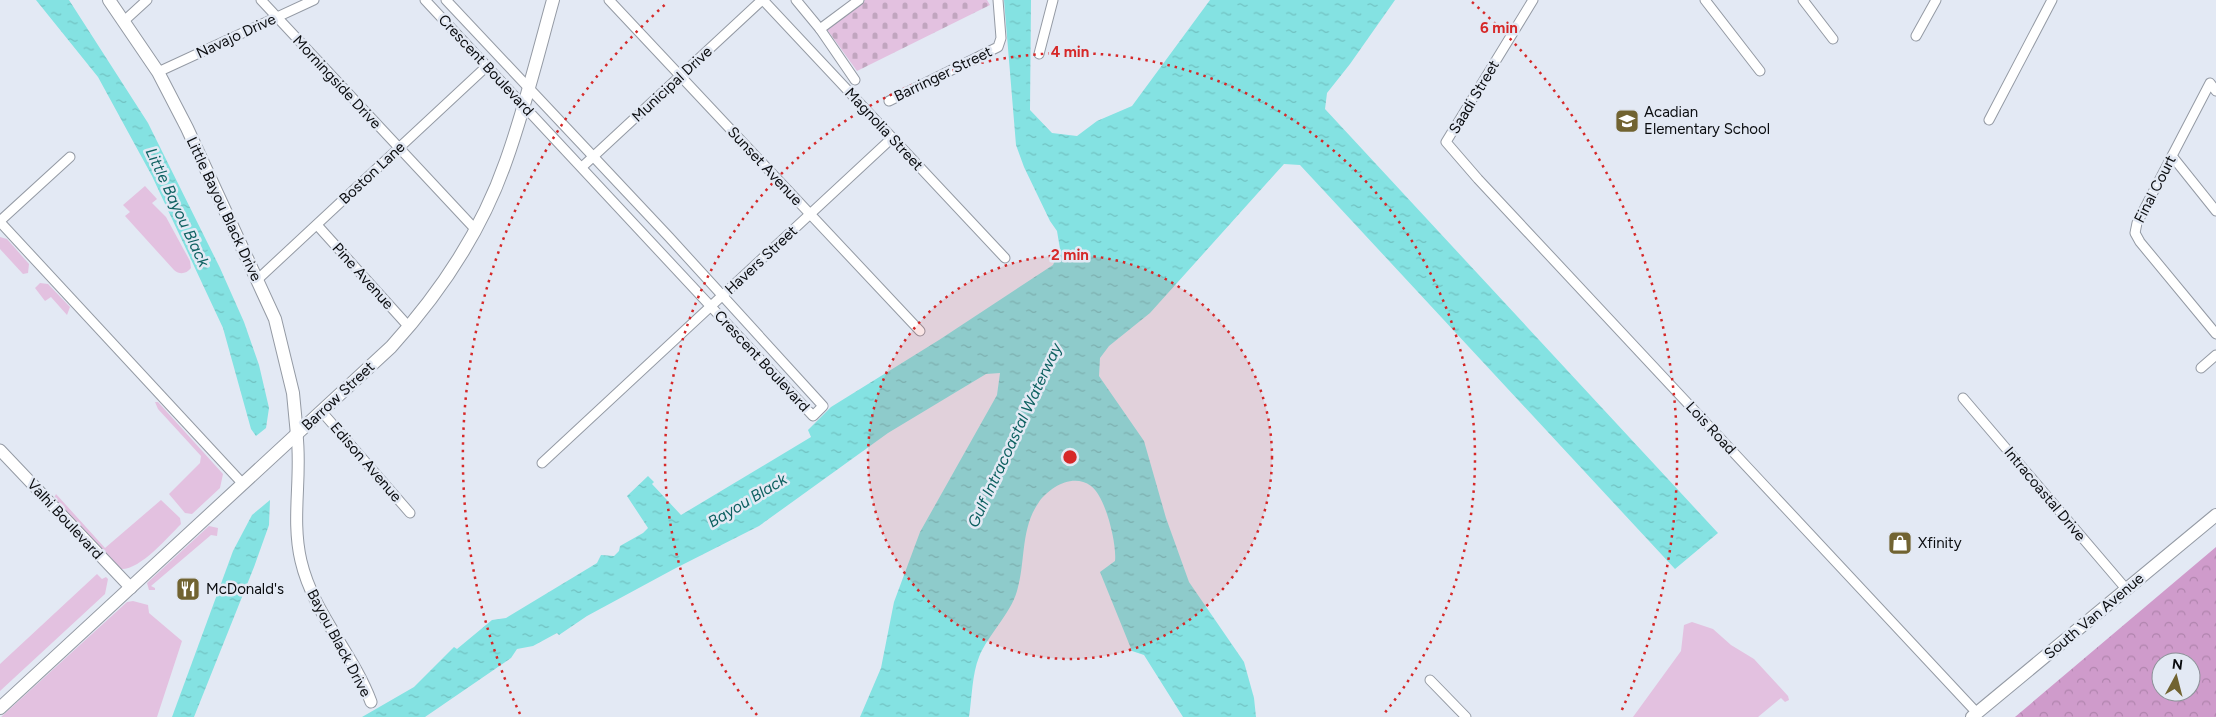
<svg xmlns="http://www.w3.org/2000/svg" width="2216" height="717" viewBox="0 0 2216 717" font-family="Figtree,sans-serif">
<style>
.green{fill:#e3c1e0}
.forest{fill:url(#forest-crowns);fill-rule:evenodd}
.cemetery{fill:url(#cemetery-stones)}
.water{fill:url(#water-ripples)}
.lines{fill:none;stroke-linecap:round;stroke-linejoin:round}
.minor-casing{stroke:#949aa4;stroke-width:11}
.tertiary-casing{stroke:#949aa4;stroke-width:13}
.secondary-casing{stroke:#949aa4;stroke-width:14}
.minor{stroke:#fff;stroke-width:9}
.tertiary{stroke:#fff;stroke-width:11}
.secondary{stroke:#fff;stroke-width:12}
.ring{fill:none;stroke:#d62828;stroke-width:2.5;stroke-dasharray:2.5 5}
.labels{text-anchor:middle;stroke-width:5;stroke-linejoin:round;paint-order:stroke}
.street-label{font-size:15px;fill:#0a0c0f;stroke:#e3e9f4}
.poi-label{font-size:15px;fill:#0a0c0f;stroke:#e3e9f4;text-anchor:start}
.water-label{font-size:16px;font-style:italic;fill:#0d6060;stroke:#e3e9f4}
.centre{fill:#d62828;stroke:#e3e9f4;stroke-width:2.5}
.ring-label{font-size:15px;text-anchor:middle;font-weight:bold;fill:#d62828;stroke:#e3e9f4;stroke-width:5;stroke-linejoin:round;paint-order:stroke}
</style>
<defs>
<pattern id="forest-crowns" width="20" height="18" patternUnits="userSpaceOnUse" patternTransform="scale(1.25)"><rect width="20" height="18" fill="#cf9bcb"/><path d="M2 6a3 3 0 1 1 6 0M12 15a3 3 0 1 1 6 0" fill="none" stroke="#b084ad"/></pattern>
<pattern id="cemetery-stones" width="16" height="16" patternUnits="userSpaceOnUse" patternTransform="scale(1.25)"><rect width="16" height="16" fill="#e3c1e0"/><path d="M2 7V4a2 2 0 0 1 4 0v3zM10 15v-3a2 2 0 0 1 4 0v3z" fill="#c1a5bf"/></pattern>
<pattern id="water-ripples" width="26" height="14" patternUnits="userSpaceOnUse" patternTransform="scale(1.25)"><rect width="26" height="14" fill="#84e2e2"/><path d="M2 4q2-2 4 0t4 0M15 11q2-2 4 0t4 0" fill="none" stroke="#71c1c1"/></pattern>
</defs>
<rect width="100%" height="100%" fill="#e3e9f4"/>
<!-- green -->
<g class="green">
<path d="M 145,186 L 157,199 L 152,203 L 166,217 L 190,261 L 191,268 C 186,274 180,275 174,270 L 125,216 L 130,212 L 123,205 Z"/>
<path d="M 0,237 L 7,239 L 29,264 L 28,273 L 23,274 L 0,249 Z"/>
<path d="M 40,283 L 48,284 L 70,307 L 67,315 L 51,297 L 45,301 L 35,288 Z"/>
<path d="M 155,402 L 158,402 L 223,474 L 220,488 L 192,514 L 185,513 L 169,494 L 200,463 L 201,456 L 158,409 Z"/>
<path d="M 56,494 L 105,548 L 161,500 L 180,518 L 181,524 C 167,538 140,570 121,569 L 54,498 Z"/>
<path d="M 209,526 L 218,528 L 217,536 L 211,535 L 151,586 L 155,588 L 155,590 L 149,590 L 147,583 Z"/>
<path d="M 97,574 L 102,579 L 106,577 L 108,579 L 105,594 L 0,691 L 0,664 Z"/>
<path d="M 133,601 L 148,605 L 149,613 L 182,641 L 157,717 L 1,717 L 127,602 Z"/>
<path d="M 1692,622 L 1713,629 L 1731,645 L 1754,659 L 1788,696 L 1789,700 L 1785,702 L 1781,698 L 1758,717 L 1633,717 L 1681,651 L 1684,625 Z"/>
</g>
<!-- forest -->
<path class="forest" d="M 2216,547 L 2216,717 L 2015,717 ZM 2161,662 L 2191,662 L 2191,692 L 2161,692 Z"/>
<!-- cemetery -->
<path class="cemetery" d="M 865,0 L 987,0 L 990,5 L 857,71 L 826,28 Z"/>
<!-- water -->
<g class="water">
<path d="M 36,0 L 69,0 L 148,123 L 220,268 L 244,322 L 259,365 L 269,408 L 266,428 L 256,436 L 251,429 L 223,328 L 152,176 L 98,77 Z"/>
<path d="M 1004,0 L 1031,0 L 1030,110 L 1052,133 L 1077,136 L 1097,121 L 1132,106 L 1210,0 L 1395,0 L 1350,64 L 1327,93 L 1325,109 L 1718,533 L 1675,569 L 1300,165 L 1284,164 L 1150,313 L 1109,346 L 1100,358 L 1099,376 L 1144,441 L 1166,518 L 1189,582 L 1244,662 L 1254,698 L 1256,717 L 1183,717 L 1144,655 L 1132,651 L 1100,572 L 1115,561 C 1117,545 1106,497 1091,486 C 1073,473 1050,487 1039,502 C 1020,529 1026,561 1017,591 C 1010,615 989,633 979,657 C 972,674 972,698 969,717 L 860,717 L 881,668 L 894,602 L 920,532 L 997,395 L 1000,373 L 986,374 L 888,433 L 759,526 L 674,569 L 587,616 L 559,635 L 557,633 L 533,646 L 517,649 L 511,658 L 425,717 L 362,717 L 414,687 L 454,647 L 457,649 L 492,620 L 506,618 L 597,563 L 601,555 L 614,556 L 619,551 L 620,546 L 643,533 L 648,528 L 627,496 L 648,476 L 654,482 L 652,484 L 681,515 L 811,437 L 808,430 L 831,407 L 939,340 L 1053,265 L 1060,249 L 1057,231 L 1050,221 L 1024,167 L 1016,145 Z"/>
<path d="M 270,500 L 269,525 L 254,567 L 194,717 L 172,717 L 233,551 L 252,515 Z"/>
</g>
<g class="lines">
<!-- minor casing -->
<g class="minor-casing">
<g id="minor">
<path d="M 261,0 L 475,229"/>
<path d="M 425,0 L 813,416 L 823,406 L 669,237 L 446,0"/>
<path d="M 609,0 L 920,331"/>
<path d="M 763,0 L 1005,258"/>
<path d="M 796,0 L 820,29 L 855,80"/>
<path d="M 1533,0 L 1446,142 L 1478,179 L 1977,713"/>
<path d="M 1705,0 L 1760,71"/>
<path d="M 1803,0 L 1833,39"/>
<path d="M 124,21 L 147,0"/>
<path d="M 820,29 L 859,0"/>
<path d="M 1916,36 L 1936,0"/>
<path d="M 1039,54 L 1053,0"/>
<path d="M 158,72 L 314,0"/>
<path d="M 2216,91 L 2210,83 L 2137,223 L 2135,233 L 2140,242 L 2216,334"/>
<path d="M 889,101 L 998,47 L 1001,38 L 998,0"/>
<path d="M 1989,120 L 2052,0"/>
<path d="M 2172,156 L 2216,211"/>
<path d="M 582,167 L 762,0"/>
<path d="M 0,221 L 70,157"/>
<path d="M 0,222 L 243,484"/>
<path d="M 317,225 L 409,327"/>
<path d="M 257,280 L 487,66"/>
<path d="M 2201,368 L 2216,355"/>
<path d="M 1963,398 L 2127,590"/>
<path d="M 322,412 L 410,513"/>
<path d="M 542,463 L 892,138"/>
<path d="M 1430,680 L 1466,717"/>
</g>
</g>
<!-- tertiary casing -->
<g class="tertiary-casing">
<g id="tertiary">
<path d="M 297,435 C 302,477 291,519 301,561 C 313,613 353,653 371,702"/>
<path d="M 0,450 L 131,588"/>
</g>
</g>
<!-- secondary casing -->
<g class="secondary-casing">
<g id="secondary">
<path d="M 109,0 L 158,72 L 187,128 L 275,319 L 293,393 L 297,435"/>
<path d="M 0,708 L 391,347 C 440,293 482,230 506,161 C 525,108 538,54 553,0"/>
<path d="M 1972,717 L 2216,515"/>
</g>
</g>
<!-- minor -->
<use href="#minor" class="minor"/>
<!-- tertiary -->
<use href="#tertiary" class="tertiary"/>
<!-- secondary -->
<use href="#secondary" class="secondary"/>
</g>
<!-- distance rings -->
<circle cx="1070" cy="457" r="202" fill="#d62828" fill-opacity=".12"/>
<g class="ring">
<circle cx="1070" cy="457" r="202"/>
<path d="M757 715A405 405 0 1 1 1383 715"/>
<path d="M520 714A607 607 0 0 1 668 2M1472 2A607 607 0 0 1 1620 714"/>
</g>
<!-- icons -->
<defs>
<g id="school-square" transform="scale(1.25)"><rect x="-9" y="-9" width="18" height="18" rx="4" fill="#716331" stroke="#e3e9f4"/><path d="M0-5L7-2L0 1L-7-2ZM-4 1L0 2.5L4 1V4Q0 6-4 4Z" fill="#fff"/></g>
<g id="shop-square" transform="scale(1.25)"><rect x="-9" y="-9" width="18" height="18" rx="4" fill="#716331" stroke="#e3e9f4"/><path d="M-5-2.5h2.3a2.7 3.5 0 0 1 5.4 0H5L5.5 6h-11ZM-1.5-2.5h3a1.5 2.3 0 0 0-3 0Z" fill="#fff"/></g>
<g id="restaurant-square" transform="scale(1.25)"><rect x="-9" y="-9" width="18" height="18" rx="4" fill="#716331" stroke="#e3e9f4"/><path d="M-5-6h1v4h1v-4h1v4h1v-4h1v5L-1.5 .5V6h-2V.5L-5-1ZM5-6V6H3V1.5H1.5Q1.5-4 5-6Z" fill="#fff"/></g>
</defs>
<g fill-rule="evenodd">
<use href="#school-square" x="1627" y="121"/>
<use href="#shop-square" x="1900" y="543"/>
<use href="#restaurant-square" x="188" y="589"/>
</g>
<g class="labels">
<!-- street labels -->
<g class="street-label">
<text transform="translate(236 36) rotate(-25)" y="5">Navajo Drive</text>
<text transform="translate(486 65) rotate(47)" y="5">Crescent Boulevard</text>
<text transform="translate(943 74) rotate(-26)" y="5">Barringer Street</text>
<text transform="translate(337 82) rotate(47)" y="5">Morningside Drive</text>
<text transform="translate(672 84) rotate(-43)" y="5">Municipal Drive</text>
<text transform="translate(1474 97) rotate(-59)" y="5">Saadi Street</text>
<text transform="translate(884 129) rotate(47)" y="5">Magnolia Street</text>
<text transform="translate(765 166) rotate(47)" y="5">Sunset Avenue</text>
<text transform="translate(372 173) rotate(-43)" y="5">Boston Lane</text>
<text transform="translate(2155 189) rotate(-63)" y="5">Final Court</text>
<text transform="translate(224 209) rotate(65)" y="5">Little Bayou Black Drive</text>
<text transform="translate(761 260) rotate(-43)" y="5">Havers Street</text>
<text transform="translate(363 276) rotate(48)" y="5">Pine Avenue</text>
<text transform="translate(762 361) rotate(47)" y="5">Crescent Boulevard</text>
<text transform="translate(338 396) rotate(-43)" y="5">Barrow Street</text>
<text transform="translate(1711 428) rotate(47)" y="5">Lois Road</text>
<text transform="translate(366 462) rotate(49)" y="5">Edison Avenue</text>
<text transform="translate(2045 494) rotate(50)" y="5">Intracoastal Drive</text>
<text transform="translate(65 519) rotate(47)" y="5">Valhi Boulevard</text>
<text transform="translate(2094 616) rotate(-40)" y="5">South Van Avenue</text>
<text transform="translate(339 643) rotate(62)" y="5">Bayou Black Drive</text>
</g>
<!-- poi labels -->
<g class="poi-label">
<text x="1644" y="117">Acadian<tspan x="1644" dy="17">Elementary School</tspan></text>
<text x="1918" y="548">Xfinity</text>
<text x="206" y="594">McDonald's</text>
</g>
<!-- water labels -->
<g class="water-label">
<text transform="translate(178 207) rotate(65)" y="6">Little Bayou Black</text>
<text transform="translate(1014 435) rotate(-65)" y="6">Gulf Intracoastal Waterway</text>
<text transform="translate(747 500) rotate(-31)" y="6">Bayou Black</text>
</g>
</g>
<circle cx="1070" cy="457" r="8" class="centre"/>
<g class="ring-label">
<text x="1499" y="33">6 min</text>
<text x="1070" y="57">4 min</text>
<text x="1070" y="260">2 min</text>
</g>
<!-- north arrow -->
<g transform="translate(2176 677) rotate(7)"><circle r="24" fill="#e3e9f4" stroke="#8c9198"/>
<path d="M0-4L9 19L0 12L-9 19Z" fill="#716331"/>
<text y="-8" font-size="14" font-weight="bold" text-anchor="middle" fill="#0a0c0f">N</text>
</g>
</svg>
